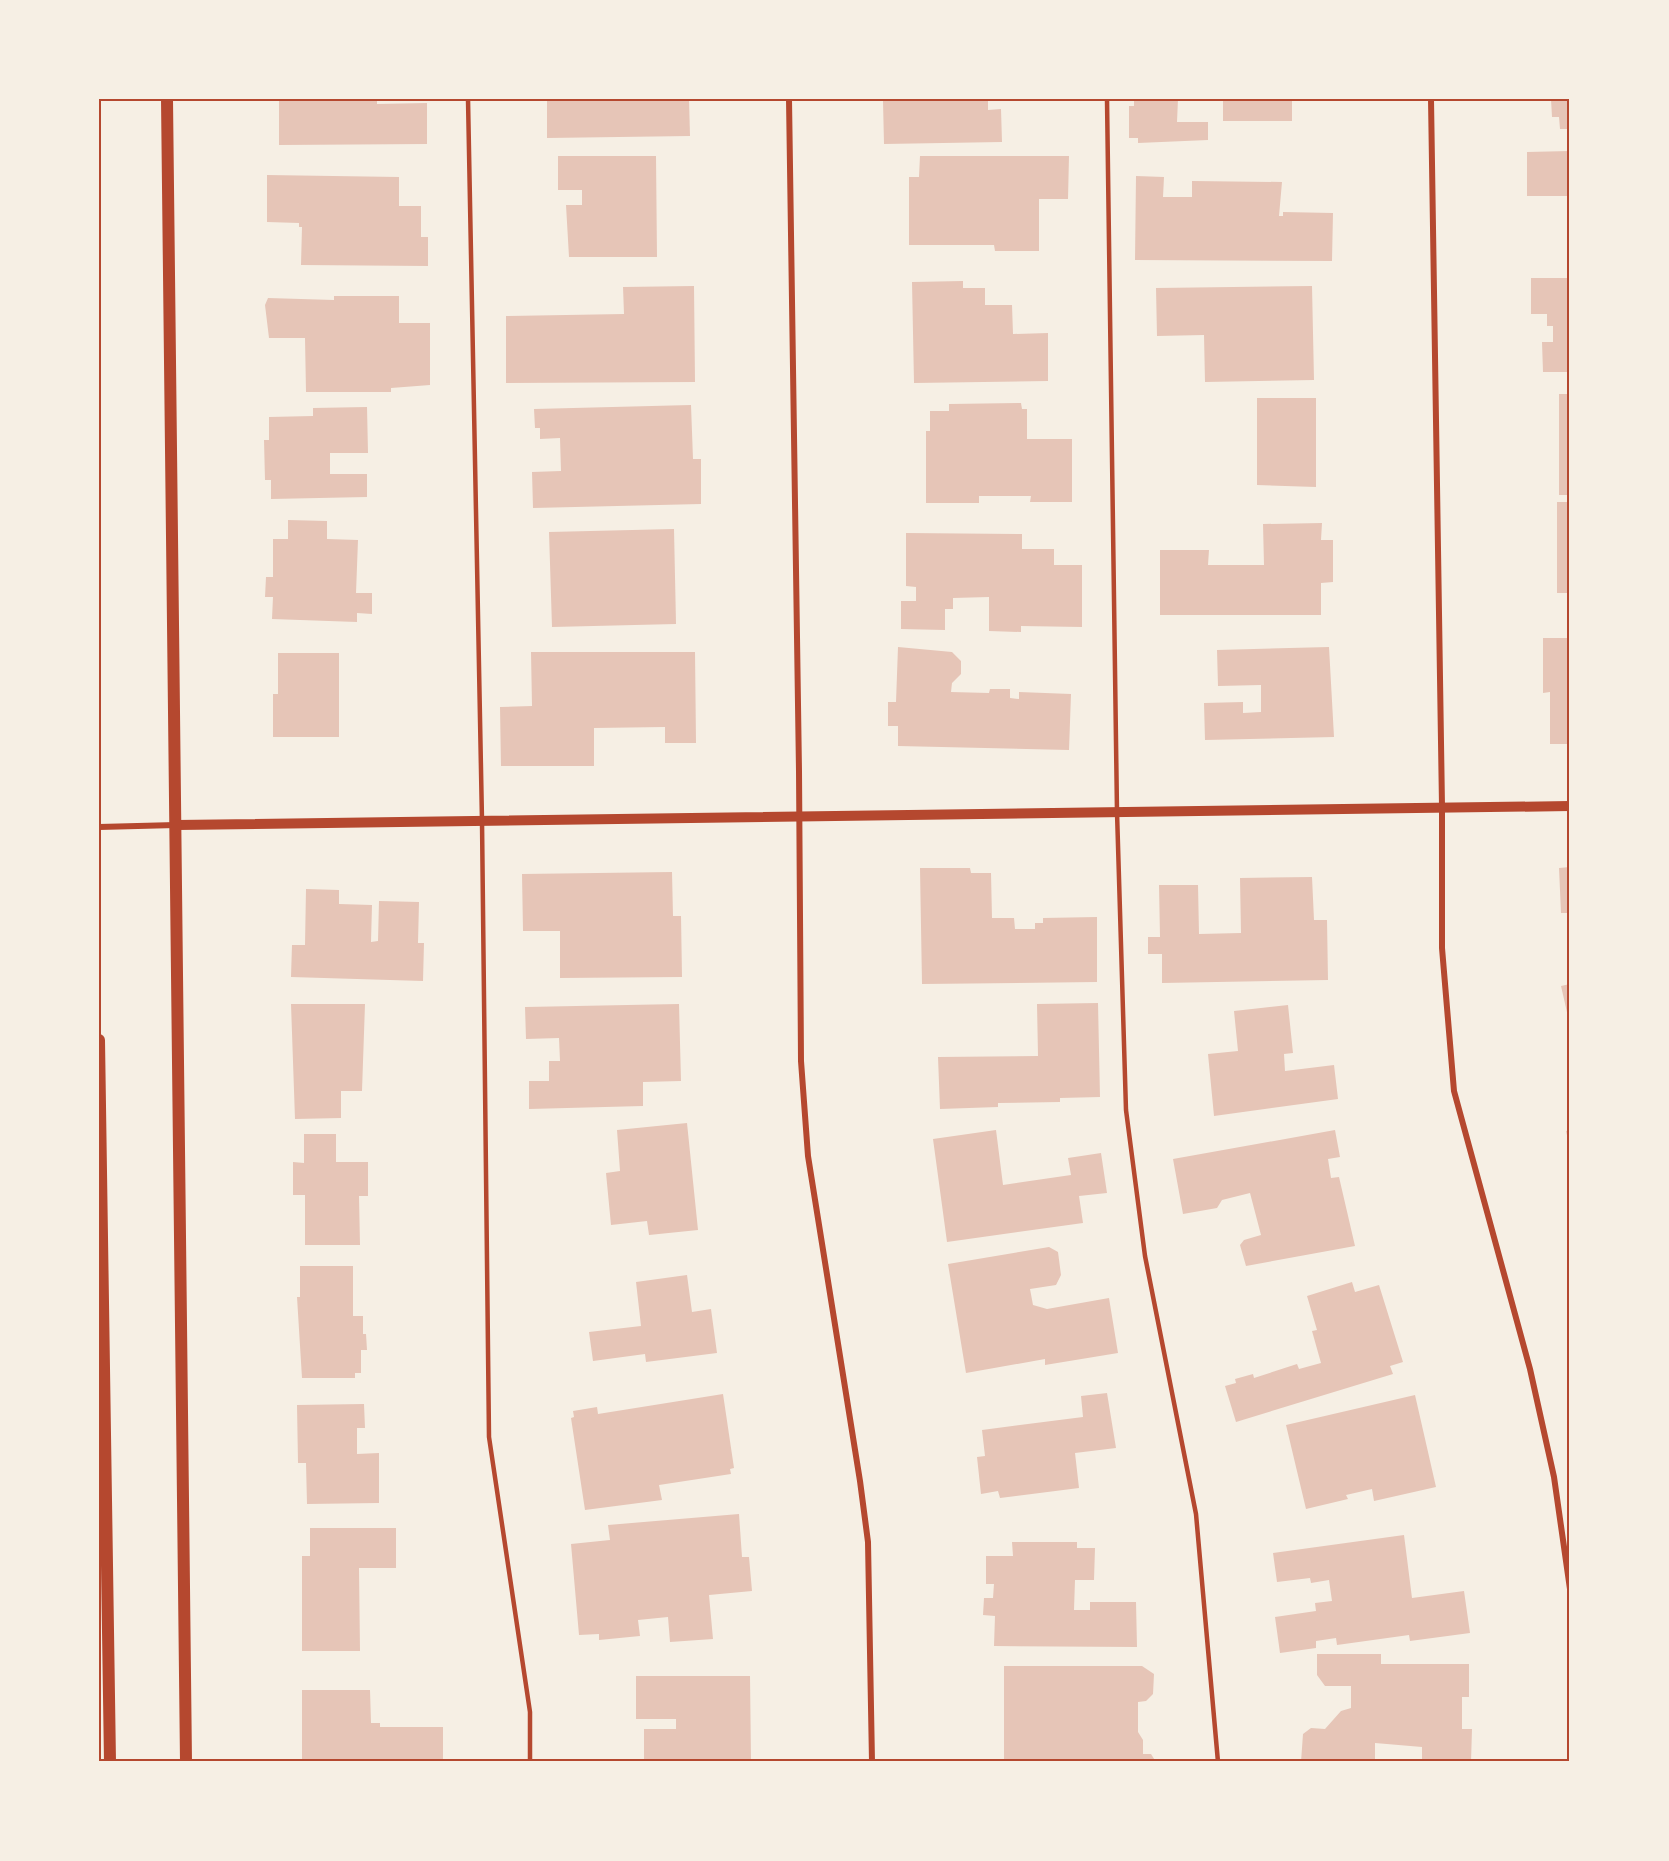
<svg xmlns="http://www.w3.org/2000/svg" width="1669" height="1861" viewBox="0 0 1669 1861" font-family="'DejaVu Sans',sans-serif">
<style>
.building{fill:#e6c5b7}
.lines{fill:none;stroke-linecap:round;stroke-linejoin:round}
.service{stroke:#b5482f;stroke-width:4.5}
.minor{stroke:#b5482f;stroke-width:6}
.tertiary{stroke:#b5482f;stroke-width:10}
.secondary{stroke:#b5482f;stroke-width:12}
.neatline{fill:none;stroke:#b5482f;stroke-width:2}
</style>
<rect width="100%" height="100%" fill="#f6efe4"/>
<!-- building -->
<g class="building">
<path d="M 279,99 L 377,99 L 377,104 L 427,103 L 427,144 L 279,145 Z"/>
<path d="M 547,99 L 689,99 L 690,136 L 547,138 Z"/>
<path d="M 895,99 L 988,99 L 988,110 L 1001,109 L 1002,142 L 884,144 L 883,101 L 896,101 Z"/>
<path d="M 1134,99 L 1178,99 L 1177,122 L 1208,122 L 1208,140 L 1138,143 L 1138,138 L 1129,138 L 1129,106 L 1134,106 Z"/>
<rect x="1223" y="99" width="69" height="22"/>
<path d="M 1551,99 L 1570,99 L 1570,129 L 1560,129 L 1559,117 L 1552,117 Z"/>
<path d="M 1570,151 L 1570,196 L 1527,196 L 1527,152 Z"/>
<path d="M 558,156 L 656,156 L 657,257 L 569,257 L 566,205 L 582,205 L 582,190 L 558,190 Z"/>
<path d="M 920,156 L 1069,156 L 1068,199 L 1039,199 L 1039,251 L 995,251 L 994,245 L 909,245 L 909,177 L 919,177 Z"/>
<path d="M 267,175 L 399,177 L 399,206 L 421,206 L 421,237 L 428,237 L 428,266 L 301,265 L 302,227 L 299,227 L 299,223 L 267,222 Z"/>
<path d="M 1136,176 L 1164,177 L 1163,197 L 1192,197 L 1192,181 L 1282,182 L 1279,216 L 1283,216 L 1283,212 L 1333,213 L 1332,261 L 1135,260 Z"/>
<path d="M 1531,278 L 1570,278 L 1570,372 L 1543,372 L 1542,342 L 1553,342 L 1553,326 L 1547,326 L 1547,314 L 1531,314 Z"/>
<path d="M 963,281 L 963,288 L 985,288 L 985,305 L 1012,305 L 1013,334 L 1048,333 L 1048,381 L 914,383 L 912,282 Z"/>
<path d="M 694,286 L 695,382 L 506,383 L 506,316 L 624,314 L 623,287 Z"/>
<path d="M 1312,286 L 1314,380 L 1205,382 L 1204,335 L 1157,336 L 1156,288 Z"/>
<path d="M 334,296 L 399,296 L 399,323 L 430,323 L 430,385 L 391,388 L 391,392 L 306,392 L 305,338 L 269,338 L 265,305 L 268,298 L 334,300 Z"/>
<rect x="1559" y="394" width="11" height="101"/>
<path d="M 1257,398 L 1316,398 L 1316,487 L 1257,485 Z"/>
<path d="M 1021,403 L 1022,409 L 1027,409 L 1027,439 L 1072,439 L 1072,502 L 1030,502 L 1031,496 L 979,496 L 979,503 L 926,503 L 926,431 L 930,431 L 930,411 L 949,411 L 949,404 Z"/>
<path d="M 691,405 L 693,459 L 701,459 L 701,504 L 533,508 L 532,472 L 561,471 L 560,438 L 540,439 L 540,428 L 535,428 L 534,409 Z"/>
<path d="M 367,407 L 368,453 L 330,453 L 330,474 L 367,474 L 367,497 L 271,499 L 271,480 L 265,480 L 264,440 L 269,440 L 269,417 L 313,416 L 313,408 Z"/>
<rect x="1557" y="502" width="13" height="91"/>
<path d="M 288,520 L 327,521 L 327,539 L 358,540 L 356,593 L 372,593 L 372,614 L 357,613 L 357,622 L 272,619 L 273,597 L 265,597 L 266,577 L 273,577 L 273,539 L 288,539 Z"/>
<path d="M 1322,523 L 1321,540 L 1333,540 L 1333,582 L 1321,583 L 1321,615 L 1160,615 L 1160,550 L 1209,550 L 1208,565 L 1264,565 L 1263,524 Z"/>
<path d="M 674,529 L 676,624 L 552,627 L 549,532 Z"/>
<path d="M 906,533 L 1022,534 L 1022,549 L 1054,549 L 1054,565 L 1082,565 L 1082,627 L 1021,626 L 1021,632 L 989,631 L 989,597 L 953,598 L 953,609 L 945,609 L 945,630 L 901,629 L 901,601 L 916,601 L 916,587 L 906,586 Z"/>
<path d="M 1543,638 L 1570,638 L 1570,744 L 1550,744 L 1550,692 L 1543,693 Z"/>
<path d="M 898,647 L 952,652 L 961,661 L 961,674 L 952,683 L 951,692 L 989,693 L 990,689 L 1010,689 L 1010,698 L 1019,699 L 1019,692 L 1071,694 L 1069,750 L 898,746 L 898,726 L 888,726 L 888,702 L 896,702 Z"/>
<path d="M 1329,647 L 1334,737 L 1205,740 L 1204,703 L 1243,702 L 1243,713 L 1261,712 L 1261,685 L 1218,686 L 1217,650 Z"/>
<path d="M 531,652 L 695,652 L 696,743 L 665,743 L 665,727 L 594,728 L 594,766 L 501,766 L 500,707 L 532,706 Z"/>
<path d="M 278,653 L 339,653 L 339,737 L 273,737 L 273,694 L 278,694 Z"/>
<path d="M 1570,867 L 1570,917 L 1568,917 L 1568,913 L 1561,913 L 1559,868 Z"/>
<path d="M 920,868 L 970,868 L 971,873 L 991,873 L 992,918 L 1014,918 L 1015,929 L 1035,929 L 1035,923 L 1043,923 L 1043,918 L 1097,917 L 1097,982 L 922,984 Z"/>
<path d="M 672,872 L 673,916 L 681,916 L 682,977 L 560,978 L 560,931 L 523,931 L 522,874 Z"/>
<path d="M 1312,877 L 1314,920 L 1327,920 L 1328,980 L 1162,983 L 1162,954 L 1148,954 L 1148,937 L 1160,937 L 1159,885 L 1198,885 L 1199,934 L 1241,933 L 1240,878 Z"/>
<path d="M 306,889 L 339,890 L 339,904 L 372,905 L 371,942 L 378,941 L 379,901 L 419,902 L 418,943 L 424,943 L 423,981 L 291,977 L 292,945 L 305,945 Z"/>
<path d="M 1570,984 L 1570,1021 L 1569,1021 L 1561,986 Z"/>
<path d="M 1098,1003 L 1100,1097 L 1060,1098 L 1060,1102 L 998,1103 L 998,1107 L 940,1109 L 938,1057 L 1038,1056 L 1037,1004 Z"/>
<path d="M 291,1004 L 365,1004 L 362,1091 L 341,1091 L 341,1118 L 295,1119 Z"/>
<path d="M 679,1004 L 681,1081 L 643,1082 L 643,1106 L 529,1109 L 529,1081 L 549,1081 L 549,1061 L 560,1061 L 559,1038 L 526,1039 L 525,1007 Z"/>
<path d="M 1288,1005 L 1293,1053 L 1284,1054 L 1285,1071 L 1334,1065 L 1338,1099 L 1214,1116 L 1208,1054 L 1238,1051 L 1234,1011 Z"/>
<path d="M 687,1123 L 698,1230 L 649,1235 L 647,1221 L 611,1225 L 606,1173 L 620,1171 L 617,1130 Z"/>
<path d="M 996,1130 L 1003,1185 L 1071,1175 L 1068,1158 L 1101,1153 L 1107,1193 L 1079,1196 L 1083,1223 L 947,1242 L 933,1139 Z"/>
<path d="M 1335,1130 L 1340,1157 L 1328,1159 L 1331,1178 L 1339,1177 L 1355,1246 L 1246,1266 L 1240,1245 L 1244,1240 L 1261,1235 L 1250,1193 L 1222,1200 L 1217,1208 L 1183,1214 L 1173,1159 Z"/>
<path d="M 1570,1130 L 1570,1144 L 1569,1144 L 1566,1131 Z"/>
<path d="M 304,1134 L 336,1134 L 336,1162 L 368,1162 L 368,1196 L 359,1196 L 360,1245 L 305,1245 L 305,1195 L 293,1195 L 293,1162 L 304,1163 Z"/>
<path d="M 1049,1247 L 1058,1252 L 1061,1275 L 1056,1285 L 1030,1289 L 1033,1305 L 1047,1309 L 1109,1298 L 1118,1353 L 1045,1365 L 1045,1359 L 966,1373 L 948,1264 Z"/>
<path d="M 300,1266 L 353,1266 L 353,1316 L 363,1316 L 363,1334 L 366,1334 L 367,1350 L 361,1350 L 361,1373 L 355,1373 L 355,1378 L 302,1378 L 297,1297 L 300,1297 Z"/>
<path d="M 687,1275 L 692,1312 L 711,1309 L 717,1353 L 646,1362 L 645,1354 L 593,1361 L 589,1332 L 641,1326 L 636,1282 Z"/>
<path d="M 1352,1282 L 1355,1292 L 1379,1285 L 1403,1362 L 1390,1366 L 1393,1374 L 1236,1422 L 1225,1386 L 1236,1383 L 1235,1379 L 1253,1374 L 1254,1378 L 1297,1364 L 1299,1369 L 1321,1363 L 1312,1331 L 1317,1330 L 1307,1296 Z"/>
<path d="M 1107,1393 L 1116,1448 L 1075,1453 L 1079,1488 L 1000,1498 L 998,1491 L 981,1494 L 977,1457 L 985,1456 L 982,1430 L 1083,1417 L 1081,1396 Z"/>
<path d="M 723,1394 L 734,1468 L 730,1469 L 731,1474 L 659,1485 L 662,1500 L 585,1510 L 571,1418 L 574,1417 L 573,1411 L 597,1407 L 598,1414 Z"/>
<path d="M 1415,1395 L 1436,1487 L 1374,1501 L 1372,1489 L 1346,1495 L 1348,1499 L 1306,1509 L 1286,1425 Z"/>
<path d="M 364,1404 L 365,1428 L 357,1428 L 357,1454 L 379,1453 L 379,1503 L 307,1504 L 306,1463 L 298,1463 L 297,1405 Z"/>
<path d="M 739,1514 L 742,1557 L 749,1557 L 752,1591 L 709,1595 L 713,1639 L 670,1642 L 668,1617 L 638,1620 L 640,1636 L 599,1640 L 599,1634 L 579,1635 L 571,1544 L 610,1540 L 608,1525 Z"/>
<path d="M 310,1528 L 396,1528 L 396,1568 L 359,1568 L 360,1651 L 302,1651 L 302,1556 L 310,1556 Z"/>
<path d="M 1404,1535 L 1412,1598 L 1464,1591 L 1470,1633 L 1410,1641 L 1409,1635 L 1337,1645 L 1336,1638 L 1316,1641 L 1316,1648 L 1280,1653 L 1275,1617 L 1316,1611 L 1315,1603 L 1332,1601 L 1329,1580 L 1311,1583 L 1310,1578 L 1277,1582 L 1273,1553 Z"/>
<path d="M 1012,1542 L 1077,1542 L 1077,1548 L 1095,1548 L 1094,1580 L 1075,1580 L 1074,1610 L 1090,1610 L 1090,1602 L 1136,1602 L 1137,1647 L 994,1646 L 995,1616 L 983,1615 L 984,1598 L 993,1598 L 994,1584 L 986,1584 L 986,1556 L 1013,1556 Z"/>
<path d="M 1317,1654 L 1381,1654 L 1381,1664 L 1469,1664 L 1469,1697 L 1462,1697 L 1462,1729 L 1472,1729 L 1471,1762 L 1422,1762 L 1422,1747 L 1375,1743 L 1375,1762 L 1301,1762 L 1303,1734 L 1311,1728 L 1325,1729 L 1341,1711 L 1351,1708 L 1351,1686 L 1325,1686 L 1317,1675 Z"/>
<path d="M 1004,1666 L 1142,1666 L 1154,1674 L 1153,1694 L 1146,1701 L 1138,1702 L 1138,1732 L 1143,1740 L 1143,1754 L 1151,1754 L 1156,1762 L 1058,1762 L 1058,1759 L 1004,1759 Z"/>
<path d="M 636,1676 L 750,1676 L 751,1762 L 644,1762 L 644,1729 L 676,1729 L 676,1719 L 636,1719 Z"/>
<path d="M 302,1690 L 370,1690 L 371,1723 L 380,1723 L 380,1727 L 443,1727 L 443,1762 L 302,1762 Z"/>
</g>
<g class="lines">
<!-- service -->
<g class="service">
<path d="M 468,99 L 482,821 L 489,1437 L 530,1712 L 530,1762"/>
<path d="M 1107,99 L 1117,812 L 1126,1110 L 1145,1256 L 1196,1514 L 1218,1762"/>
</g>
<!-- minor -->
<g class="minor">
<path d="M 789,99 L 799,771 L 801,1061 L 808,1156 L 860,1481 L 868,1542 L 872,1762"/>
<path d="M 1431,99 L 1442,806 L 1442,948 L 1454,1091 L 1530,1369 L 1554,1477 L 1570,1589"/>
<path d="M 99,827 L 176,825"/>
</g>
<!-- tertiary -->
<path class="tertiary" d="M 177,825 L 1570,806"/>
<!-- secondary -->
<g class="secondary">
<path d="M 167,99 L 186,1762"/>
<path d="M 99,1040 L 110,1762"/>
</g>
</g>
<!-- border -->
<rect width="1669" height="1861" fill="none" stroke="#f6efe4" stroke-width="201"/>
<rect x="100" y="100" width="1468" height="1660" class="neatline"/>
</svg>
